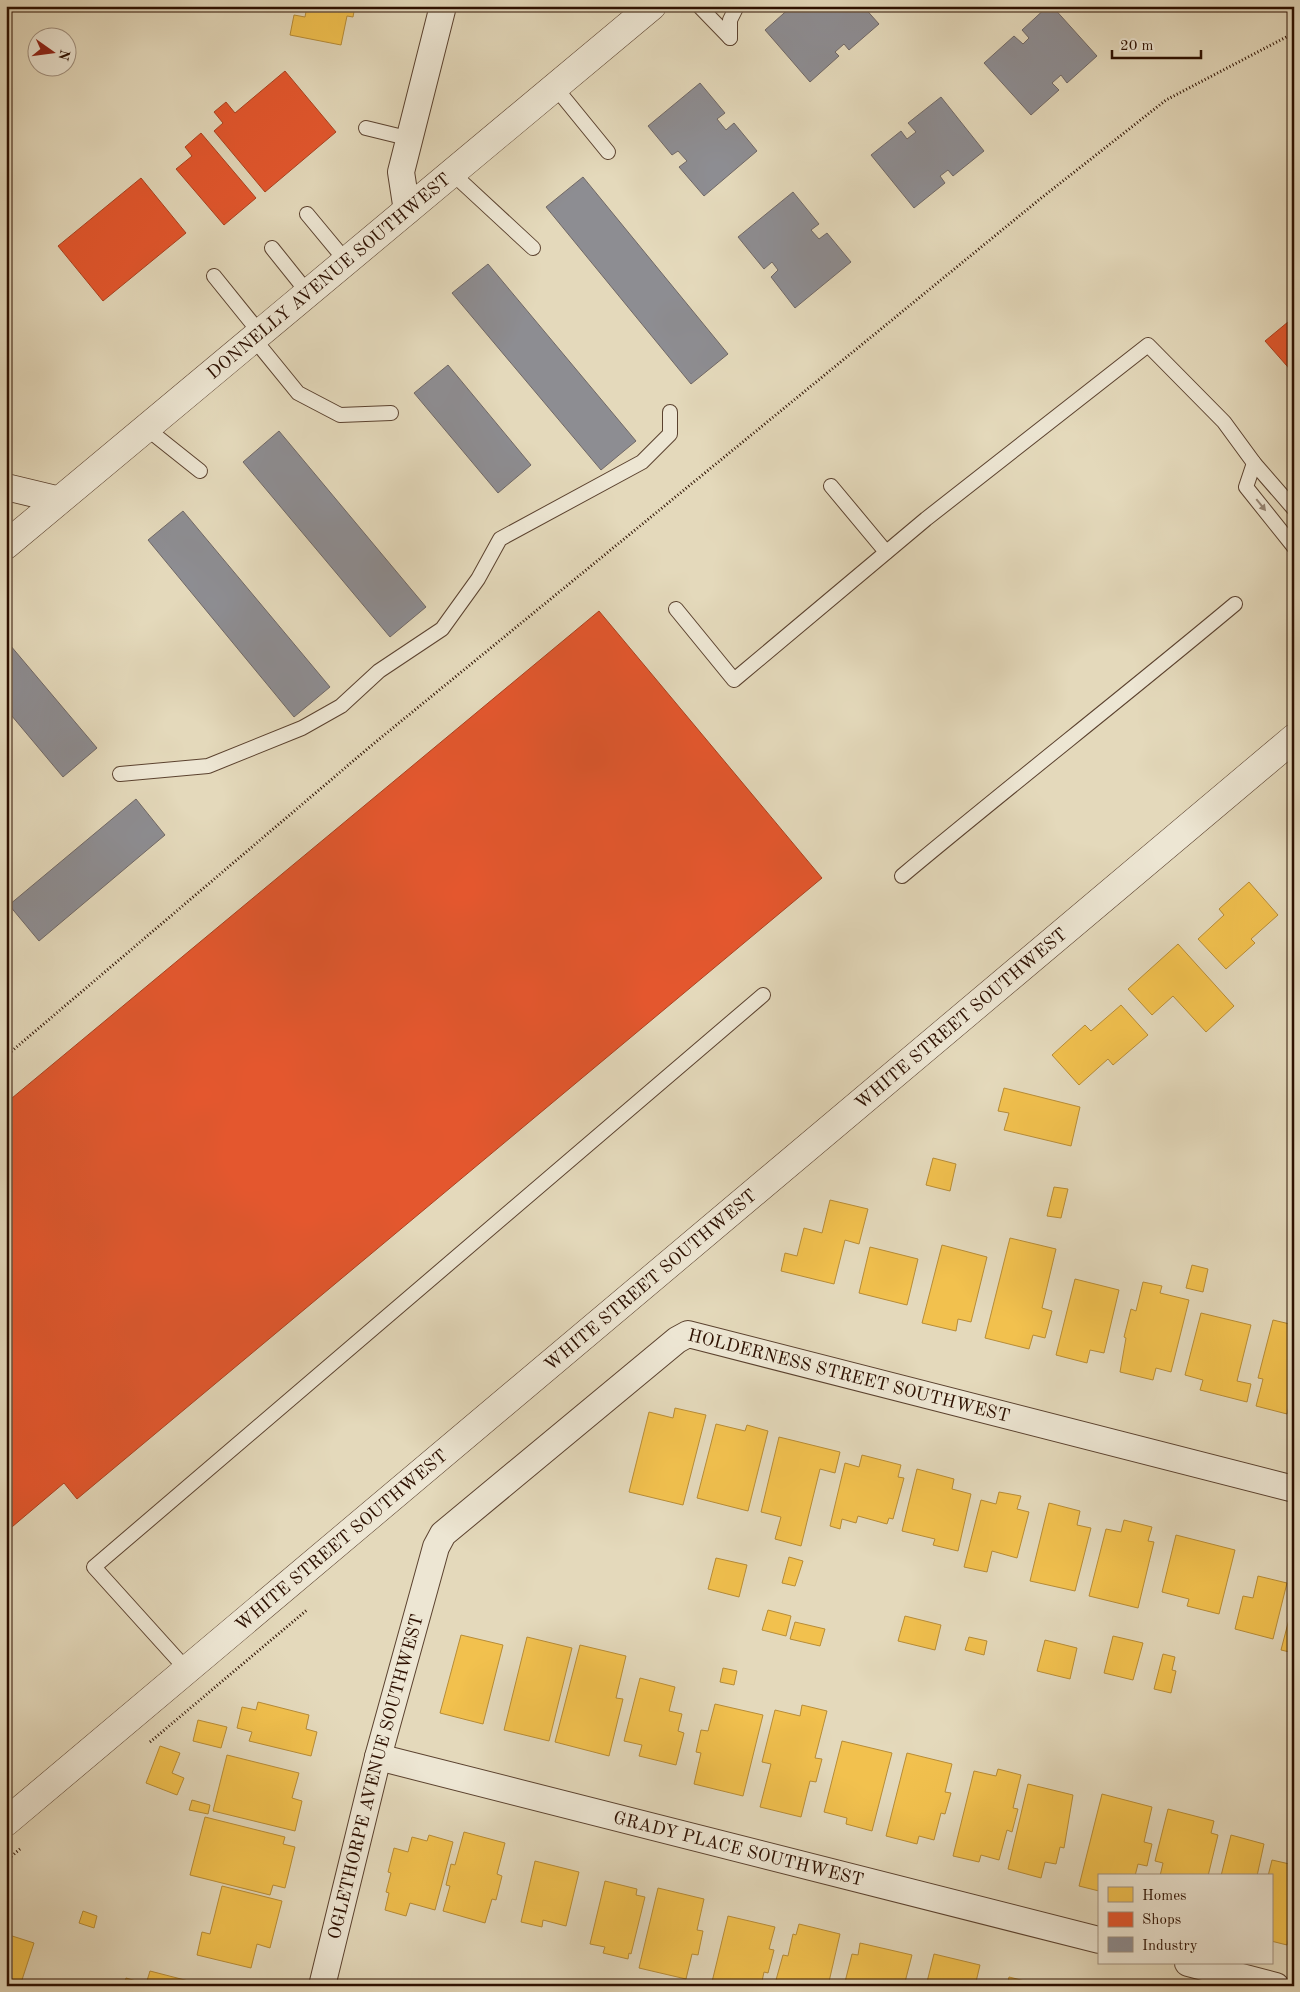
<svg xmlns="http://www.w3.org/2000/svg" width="1300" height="1992" viewBox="0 0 1300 1992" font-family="'Old Standard TT',serif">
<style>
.homes{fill:#f2c14e;stroke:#b78c37}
.shops{fill:#e4572e;stroke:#ad4220}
.industry{fill:#8d8d92;stroke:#706866}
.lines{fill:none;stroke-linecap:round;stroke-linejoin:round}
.service-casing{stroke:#5b422f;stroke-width:16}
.minor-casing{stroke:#5b422f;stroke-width:28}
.tertiary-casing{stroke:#5b422f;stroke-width:29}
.path{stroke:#2d1000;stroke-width:3;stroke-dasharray:1 2.5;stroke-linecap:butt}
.service{stroke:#ede6d3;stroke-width:14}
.minor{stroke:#ede6d3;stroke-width:26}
.tertiary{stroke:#ede6d3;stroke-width:28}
.oneway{fill:#978674}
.labels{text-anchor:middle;stroke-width:5;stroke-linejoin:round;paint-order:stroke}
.street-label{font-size:18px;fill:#2d1000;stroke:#ede6d3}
</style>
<rect width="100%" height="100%" fill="#e4d9bb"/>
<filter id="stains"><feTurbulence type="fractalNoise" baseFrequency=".004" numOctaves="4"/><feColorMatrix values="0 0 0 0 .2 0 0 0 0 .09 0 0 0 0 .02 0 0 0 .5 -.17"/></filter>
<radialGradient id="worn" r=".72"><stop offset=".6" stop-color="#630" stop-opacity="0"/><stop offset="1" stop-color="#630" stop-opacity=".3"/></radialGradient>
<!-- homes -->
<g class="homes">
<path d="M 307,6 L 355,6 L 353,17 L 347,16 L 341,45 L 290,35 L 294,15 L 305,17 Z"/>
<path d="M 1249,882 L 1278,915 L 1251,939 L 1255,943 L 1226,969 L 1198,939 L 1224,915 L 1219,909 Z"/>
<path d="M 1178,944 L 1234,1006 L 1206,1032 L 1173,996 L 1152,1015 L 1128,989 Z"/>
<path d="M 1121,1005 L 1148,1035 L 1113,1065 L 1108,1059 L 1079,1085 L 1052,1055 L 1085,1025 L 1091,1031 Z"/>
<path d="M 1004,1088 L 1080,1107 L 1071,1146 L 1004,1130 L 1009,1113 L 998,1111 Z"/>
<path d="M 933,1158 L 956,1164 L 950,1191 L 926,1185 Z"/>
<path d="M 1054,1187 L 1068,1189 L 1061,1218 L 1047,1216 Z"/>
<path d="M 830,1200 L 868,1209 L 859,1244 L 845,1240 L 834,1284 L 781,1271 L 785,1253 L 797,1256 L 804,1228 L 822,1233 Z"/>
<path d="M 1010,1238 L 1056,1249 L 1042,1308 L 1052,1311 L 1045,1338 L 1033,1335 L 1029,1349 L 985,1338 Z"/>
<path d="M 942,1245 L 987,1257 L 971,1322 L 958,1319 L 956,1331 L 922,1323 Z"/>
<path d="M 870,1247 L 918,1259 L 907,1305 L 859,1293 Z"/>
<path d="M 1192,1265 L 1208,1269 L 1203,1292 L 1186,1288 Z"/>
<path d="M 1075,1279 L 1119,1290 L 1104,1353 L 1090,1350 L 1087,1363 L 1056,1355 Z"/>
<path d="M 1143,1282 L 1162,1286 L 1160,1293 L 1189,1300 L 1171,1372 L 1156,1368 L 1153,1380 L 1120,1372 L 1126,1338 L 1124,1337 L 1131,1309 L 1136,1311 Z"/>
<path d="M 1201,1313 L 1251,1325 L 1237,1381 L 1251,1384 L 1247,1402 L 1200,1390 L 1203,1380 L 1185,1375 Z"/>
<path d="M 1273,1320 L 1294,1325 L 1294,1403 L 1290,1402 L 1287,1414 L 1256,1406 L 1263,1379 L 1258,1378 Z"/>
<path d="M 675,1408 L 706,1415 L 683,1505 L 629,1492 L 649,1412 L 673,1418 Z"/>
<path d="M 716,1424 L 745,1431 L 747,1425 L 768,1431 L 748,1511 L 697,1498 Z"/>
<path d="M 779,1437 L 840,1452 L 835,1473 L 820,1469 L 801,1546 L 775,1539 L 781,1517 L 761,1512 Z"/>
<path d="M 862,1455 L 901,1465 L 898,1477 L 904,1478 L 893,1519 L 889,1518 L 887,1524 L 858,1516 L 856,1523 L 842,1519 L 840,1529 L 830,1526 L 845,1463 L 859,1467 Z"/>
<path d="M 917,1469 L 954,1479 L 952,1489 L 971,1494 L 958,1551 L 933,1545 L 935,1539 L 902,1531 Z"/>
<path d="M 999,1492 L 1021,1496 L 1017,1509 L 1029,1512 L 1017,1558 L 992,1551 L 987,1572 L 964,1567 L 981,1500 L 996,1504 Z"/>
<path d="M 1049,1503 L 1080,1511 L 1077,1525 L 1091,1528 L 1075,1591 L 1030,1581 Z"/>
<path d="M 1124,1520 L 1152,1527 L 1148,1541 L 1154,1542 L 1138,1608 L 1089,1596 L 1106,1529 L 1121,1532 Z"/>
<path d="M 1176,1535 L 1235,1550 L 1219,1614 L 1187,1606 L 1189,1599 L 1162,1592 Z"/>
<path d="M 789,1557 L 803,1561 L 795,1586 L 782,1583 Z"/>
<path d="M 716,1558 L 747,1565 L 739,1597 L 708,1589 Z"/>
<path d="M 1258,1576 L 1287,1583 L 1273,1639 L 1235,1629 L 1243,1596 L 1253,1598 Z"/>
<path d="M 1294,1600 L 1294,1653 L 1281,1650 Z"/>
<path d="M 768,1610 L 791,1616 L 786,1636 L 762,1630 Z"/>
<path d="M 905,1616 L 941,1625 L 935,1650 L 898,1641 Z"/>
<path d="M 795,1622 L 825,1629 L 820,1646 L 790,1639 Z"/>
<path d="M 461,1635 L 503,1645 L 483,1724 L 440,1713 Z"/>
<path d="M 1113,1636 L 1143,1643 L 1133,1680 L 1104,1673 Z"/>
<path d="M 527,1637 L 572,1648 L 549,1741 L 504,1730 Z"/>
<path d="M 969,1637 L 987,1641 L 984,1655 L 965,1650 Z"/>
<path d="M 1045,1640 L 1077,1648 L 1070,1679 L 1037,1671 Z"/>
<path d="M 580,1645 L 626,1656 L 616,1698 L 623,1699 L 609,1756 L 555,1742 Z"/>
<path d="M 1163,1654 L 1175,1657 L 1172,1670 L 1176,1671 L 1171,1693 L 1154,1689 Z"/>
<path d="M 723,1668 L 737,1671 L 734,1685 L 720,1682 Z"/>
<path d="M 640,1678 L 675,1687 L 669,1711 L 682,1714 L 678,1731 L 684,1733 L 676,1765 L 639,1756 L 642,1745 L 624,1741 Z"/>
<path d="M 258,1702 L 309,1715 L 306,1729 L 317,1732 L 311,1756 L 249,1741 L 252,1732 L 237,1728 L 242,1707 L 256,1710 Z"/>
<path d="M 715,1704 L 763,1715 L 743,1796 L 694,1784 L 701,1753 L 696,1752 L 701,1730 L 708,1731 Z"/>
<path d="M 802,1705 L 827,1711 L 815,1758 L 822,1759 L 816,1782 L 810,1781 L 801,1817 L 760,1807 L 771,1764 L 762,1762 L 775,1710 L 800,1716 Z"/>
<path d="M 198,1720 L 227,1727 L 221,1748 L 193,1741 Z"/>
<path d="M 842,1741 L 892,1753 L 872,1831 L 846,1824 L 847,1818 L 824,1812 Z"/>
<path d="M 160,1746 L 180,1753 L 172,1773 L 184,1778 L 177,1795 L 146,1783 Z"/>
<path d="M 907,1753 L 952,1764 L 945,1792 L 951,1793 L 945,1814 L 941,1813 L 934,1840 L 919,1836 L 917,1844 L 886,1836 Z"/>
<path d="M 227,1755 L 299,1773 L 292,1798 L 302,1801 L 295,1831 L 213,1811 Z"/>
<path d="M 998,1769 L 1021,1775 L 1013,1808 L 1018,1809 L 1012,1832 L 1007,1830 L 999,1860 L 981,1855 L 979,1862 L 953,1856 L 974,1771 L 996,1776 Z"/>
<path d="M 1028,1784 L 1073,1795 L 1064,1848 L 1060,1847 L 1056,1864 L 1045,1862 L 1041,1878 L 1008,1869 Z"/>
<path d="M 1102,1794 L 1152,1807 L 1144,1842 L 1152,1844 L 1147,1866 L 1138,1864 L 1135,1876 L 1099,1876 L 1099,1891 L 1079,1886 Z"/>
<path d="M 192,1800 L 210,1805 L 208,1814 L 189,1810 Z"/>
<path d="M 1168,1809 L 1214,1821 L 1211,1833 L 1218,1835 L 1208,1876 L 1160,1876 L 1163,1863 L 1155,1861 Z"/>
<path d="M 205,1817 L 285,1837 L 283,1844 L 295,1847 L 285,1888 L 273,1885 L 270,1895 L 190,1875 Z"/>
<path d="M 464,1832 L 505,1843 L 497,1874 L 502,1876 L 496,1900 L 492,1899 L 485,1923 L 443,1911 L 450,1886 L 446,1885 L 451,1864 L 455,1865 Z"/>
<path d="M 429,1835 L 453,1842 L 435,1910 L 410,1903 L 406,1916 L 385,1910 L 389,1893 L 386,1892 L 391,1873 L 388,1872 L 394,1848 L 408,1852 L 412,1837 L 427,1841 Z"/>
<path d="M 1231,1835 L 1264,1844 L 1257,1876 L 1221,1876 Z"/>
<path d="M 1272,1860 L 1294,1865 L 1294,1919 L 1287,1945 L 1271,1941 L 1271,1876 L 1268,1876 Z"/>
<path d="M 535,1861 L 579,1872 L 566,1926 L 543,1920 L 542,1927 L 521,1922 Z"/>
<path d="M 605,1881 L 637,1889 L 636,1895 L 645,1897 L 631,1954 L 629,1953 L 628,1959 L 603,1953 L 605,1947 L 590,1944 Z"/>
<path d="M 222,1886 L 282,1901 L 270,1948 L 257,1944 L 251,1968 L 197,1955 L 202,1932 L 210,1934 Z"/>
<path d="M 658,1888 L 704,1899 L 697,1930 L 703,1931 L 698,1955 L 692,1954 L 686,1979 L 639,1968 Z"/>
<path d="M 83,1911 L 97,1916 L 94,1928 L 79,1923 Z"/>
<path d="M 728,1916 L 775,1927 L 769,1949 L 774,1950 L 768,1973 L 764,1972 L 761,1986 L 711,1986 Z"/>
<path d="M 799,1924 L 840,1934 L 828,1986 L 781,1986 L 782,1981 L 776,1980 L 783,1955 L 788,1956 L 793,1934 L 796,1935 Z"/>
<path d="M 6,1934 L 34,1943 L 20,1986 L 6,1984 Z"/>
<path d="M 860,1943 L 912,1955 L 904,1986 L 844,1986 L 852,1954 L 858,1955 Z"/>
<path d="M 934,1954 L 980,1965 L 975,1986 L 926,1986 Z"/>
<path d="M 150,1971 L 208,1986 L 124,1986 L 126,1978 L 146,1984 Z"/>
<path d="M 1009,1977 L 1045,1986 L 1007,1986 Z"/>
</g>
<!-- shops -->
<g class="shops">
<path d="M 285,71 L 336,132 L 265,192 L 214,131 L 223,123 L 214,112 L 226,102 L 235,113 Z"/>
<path d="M 201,133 L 256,198 L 224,225 L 176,169 L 192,156 L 185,147 Z"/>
<path d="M 141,178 L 186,233 L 103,301 L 58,246 Z"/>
<path d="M 1294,317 L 1294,374 L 1265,341 Z"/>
<path d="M 599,611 L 822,878 L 77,1499 L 64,1483 L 6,1532 L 6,1103 Z"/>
</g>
<!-- industry -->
<g class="industry">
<path d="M 792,6 L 798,6 L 802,11 L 808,6 L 863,6 L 879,24 L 849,50 L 844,44 L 835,52 L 839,56 L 810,82 L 765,30 Z"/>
<path d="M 1048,6 L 1052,6 L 1097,56 L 1067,83 L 1061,75 L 1052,83 L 1059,90 L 1031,115 L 984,63 L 1014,36 L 1023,44 L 1029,38 L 1022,30 Z"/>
<path d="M 700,83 L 725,113 L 717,119 L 726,130 L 734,123 L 757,151 L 704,196 L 679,167 L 687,161 L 678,151 L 672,155 L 648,126 Z"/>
<path d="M 941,97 L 984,151 L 953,176 L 948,170 L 940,176 L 945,183 L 914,208 L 871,155 L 901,131 L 907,139 L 916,132 L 908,123 Z"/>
<path d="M 583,177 L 728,354 L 691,384 L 546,207 Z"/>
<path d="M 793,192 L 819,224 L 811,230 L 819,239 L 827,233 L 851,262 L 795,308 L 771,277 L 778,270 L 772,262 L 764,269 L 738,237 Z"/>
<path d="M 488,264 L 636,441 L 601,470 L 452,293 Z"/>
<path d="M 448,365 L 531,465 L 498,493 L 414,393 Z"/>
<path d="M 279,431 L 426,607 L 390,637 L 243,462 Z"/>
<path d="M 183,511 L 330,687 L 294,717 L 148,540 Z"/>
<path d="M 10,645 L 97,748 L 63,777 L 6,709 L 6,648 Z"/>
<path d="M 136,799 L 165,835 L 39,941 L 9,905 Z"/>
</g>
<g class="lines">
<!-- service casing -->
<g class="service-casing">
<g id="service">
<path d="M 699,6 L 730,38"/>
<path d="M 730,38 L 730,20 L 737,6"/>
<path d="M 555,87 L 608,152"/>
<path d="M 366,128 L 411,139"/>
<path d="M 452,173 L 533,248"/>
<path d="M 307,214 L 346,261"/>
<path d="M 272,248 L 308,293"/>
<path d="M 214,276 L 260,333"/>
<path d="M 254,339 L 298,393 L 340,415 L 391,413"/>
<path d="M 146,428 L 200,471"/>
<path d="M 1254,463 L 1246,487 L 1294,547"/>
<path d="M 831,486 L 886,552"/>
<path d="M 676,609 L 734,680 L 926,519 L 1148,345 L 1224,422 L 1254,463 L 1294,509"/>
<path d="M 120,774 L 208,766 L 302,728 L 341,706 L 379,671 L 442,629 L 478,579 L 500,539 L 642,462 L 670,434 L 670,412"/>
<path d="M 902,876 C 1012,784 1125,696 1235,604"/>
<path d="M 187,1670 L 94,1567 L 763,995"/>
</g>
</g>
<!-- minor casing -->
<g class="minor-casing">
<g id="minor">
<path d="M 407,211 L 401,172 L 443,6"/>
<path d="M 6,487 L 60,500"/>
<path id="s1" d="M 378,1757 L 1099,1940"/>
<path d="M 1188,1963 L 1276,1986"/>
<path id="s2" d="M 322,1986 L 378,1757 L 436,1547 L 443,1534 L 677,1340 L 688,1334 L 1294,1489"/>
</g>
</g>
<!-- tertiary casing -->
<g class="tertiary-casing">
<g id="tertiary">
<path id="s3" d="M 6,545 L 652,6"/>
<path id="s4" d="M 6,1822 L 1294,738"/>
</g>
</g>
<!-- path -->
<g class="path">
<path d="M 6,1056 L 372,745 L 1040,199 L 1166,100 L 1294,33"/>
<path d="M 150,1742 L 308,1609"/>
<path d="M 6,1861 L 20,1849"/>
</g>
<!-- service -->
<use href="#service" class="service"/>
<!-- minor -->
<use href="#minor" class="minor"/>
<!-- tertiary -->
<use href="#tertiary" class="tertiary"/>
</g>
<!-- one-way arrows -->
<defs><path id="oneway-solid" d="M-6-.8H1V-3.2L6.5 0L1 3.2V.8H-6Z" transform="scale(1.25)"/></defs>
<use class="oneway" href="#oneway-solid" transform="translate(1261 505) rotate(51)"/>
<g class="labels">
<!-- street labels -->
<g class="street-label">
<text dy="6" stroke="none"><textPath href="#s3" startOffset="420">DONNELLY AVENUE SOUTHWEST</textPath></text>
<text dy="6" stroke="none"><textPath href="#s4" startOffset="1248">WHITE STREET SOUTHWEST</textPath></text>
<text dy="6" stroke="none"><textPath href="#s4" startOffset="842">WHITE STREET SOUTHWEST</textPath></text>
<text dy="6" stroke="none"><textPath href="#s2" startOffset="951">HOLDERNESS STREET SOUTHWEST</textPath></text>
<text dy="6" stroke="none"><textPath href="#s4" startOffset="438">WHITE STREET SOUTHWEST</textPath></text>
<text dy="6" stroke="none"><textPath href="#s2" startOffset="216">OGLETHORPE AVENUE SOUTHWEST</textPath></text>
<text dy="6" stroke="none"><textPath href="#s1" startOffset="372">GRADY PLACE SOUTHWEST</textPath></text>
</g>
</g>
<!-- margin -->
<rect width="1300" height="1992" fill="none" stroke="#e4d9bb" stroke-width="25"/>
<rect x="8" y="8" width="1285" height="1977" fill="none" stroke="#2d1000" stroke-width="2.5"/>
<rect x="12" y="12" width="1275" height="1967" fill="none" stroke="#2d1000"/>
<!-- legend -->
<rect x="1098" y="1874" width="175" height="90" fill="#ede6d3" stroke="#a0907f"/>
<rect x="1108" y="1887" width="25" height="15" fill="#f2c14e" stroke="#a0907f"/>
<text x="1142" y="1900" font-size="15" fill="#2d1000">Homes</text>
<rect x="1108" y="1912" width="25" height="15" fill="#e4572e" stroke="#a0907f"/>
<text x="1142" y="1924" font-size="15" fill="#2d1000">Shops</text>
<rect x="1108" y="1937" width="25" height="15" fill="#8d8d92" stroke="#a0907f"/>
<text x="1142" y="1950" font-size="15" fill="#2d1000">Industry</text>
<!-- north arrow -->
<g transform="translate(52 52) rotate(104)"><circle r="24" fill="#ede6d3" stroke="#a0907f"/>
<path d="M0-4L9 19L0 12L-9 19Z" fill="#8f2418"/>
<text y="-8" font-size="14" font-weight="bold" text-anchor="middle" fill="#2d1000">N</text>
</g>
<!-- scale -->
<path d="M1112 50v8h89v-8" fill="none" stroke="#2d1000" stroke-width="2.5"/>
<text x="1120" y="50" font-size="15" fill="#2d1000" stroke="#ede6d3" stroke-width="4" paint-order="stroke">20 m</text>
<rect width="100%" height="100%" filter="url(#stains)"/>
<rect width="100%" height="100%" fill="url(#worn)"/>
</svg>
